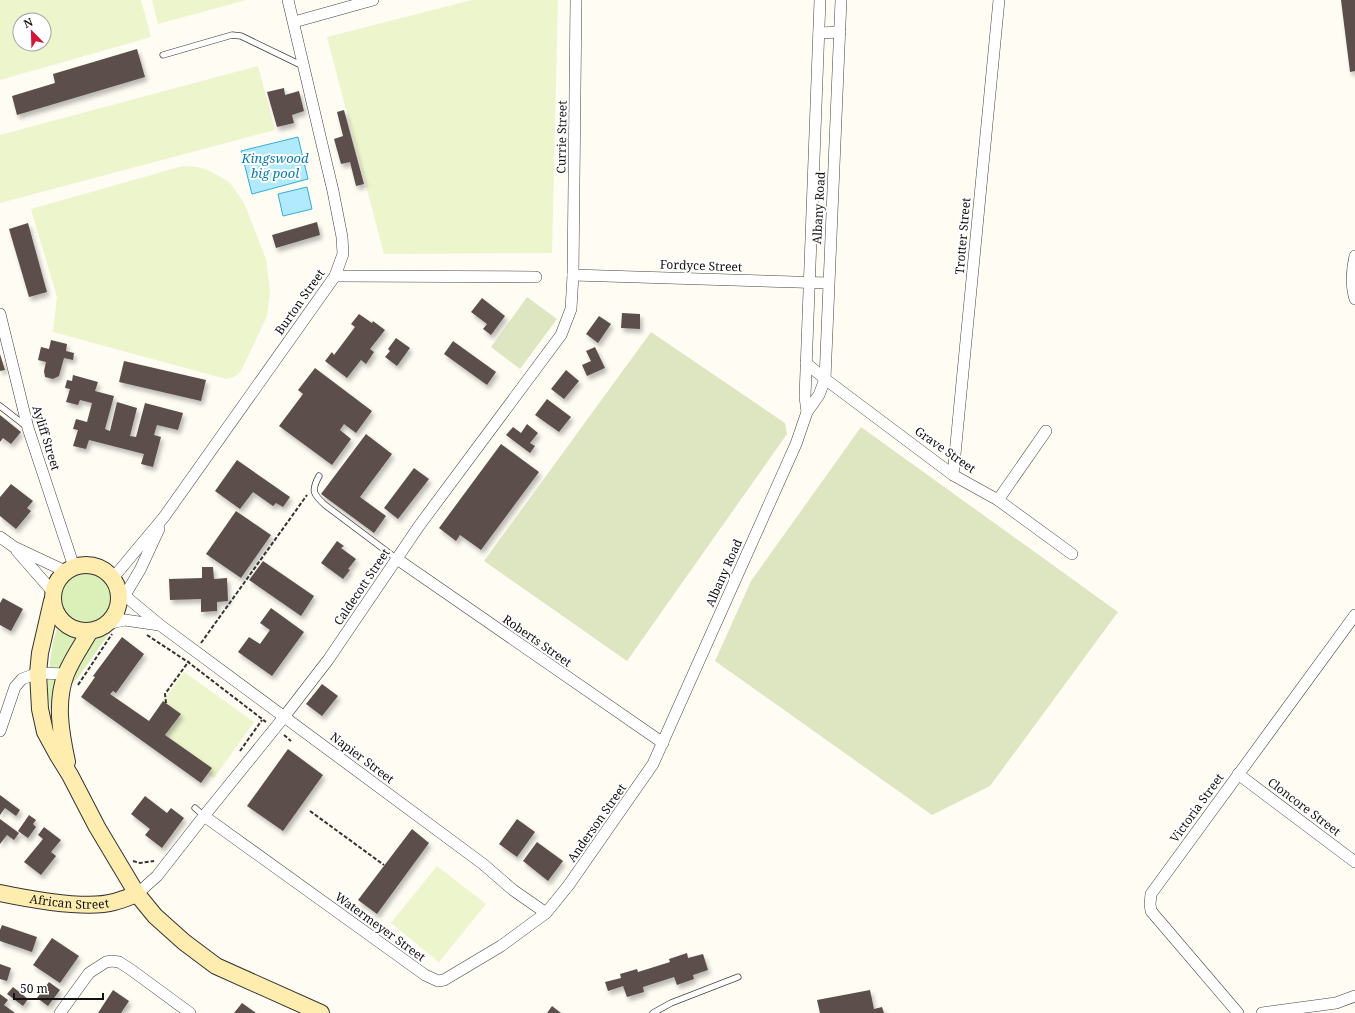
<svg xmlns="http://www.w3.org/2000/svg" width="1355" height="1013" viewBox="0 0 1355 1013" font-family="'Noto Serif',serif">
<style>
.green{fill:#dbefb8}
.cemetery{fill:#dee6c1}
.pitch{fill:#ecf5cb;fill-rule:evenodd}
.water{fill:#b2eafd;stroke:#31addd}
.building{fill:#5b504b;filter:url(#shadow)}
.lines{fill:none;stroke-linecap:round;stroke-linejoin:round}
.lane-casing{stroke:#444;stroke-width:7}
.street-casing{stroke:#444;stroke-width:12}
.secondary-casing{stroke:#333;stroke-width:18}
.path{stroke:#333;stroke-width:2;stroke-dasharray:4 2;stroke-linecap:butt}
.lane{stroke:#fff;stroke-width:5.5}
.street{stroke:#fff;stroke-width:11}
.secondary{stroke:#ffedaf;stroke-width:16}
.labels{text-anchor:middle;stroke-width:4;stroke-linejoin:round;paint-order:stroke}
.street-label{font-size:12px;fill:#111;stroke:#fff}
.water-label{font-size:13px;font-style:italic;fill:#097db3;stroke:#fff}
</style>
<defs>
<filter id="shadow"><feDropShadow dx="2.5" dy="4" stdDeviation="2" flood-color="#0004"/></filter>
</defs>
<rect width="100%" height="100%" fill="#fffcf4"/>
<!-- green -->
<g class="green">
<circle cx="85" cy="598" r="26"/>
<path d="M 57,629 L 69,635 L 80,640 L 60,669 L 49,670 L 53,641 Z"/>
<path d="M 110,632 L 77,679 L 70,686 L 71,680 L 90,643 L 96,639 Z"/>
<path d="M 48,680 L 56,680 L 51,711 L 48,696 Z"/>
</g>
<!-- cemetery -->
<g class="cemetery">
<path d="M 527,297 L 557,319 L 520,369 L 491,347 Z"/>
<path d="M 651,332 L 785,423 L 787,434 L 627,661 L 484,561 Z"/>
<path d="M 861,427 L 1118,612 L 990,786 L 932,815 L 715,661 L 751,581 Z"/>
</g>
<!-- pitch -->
<g class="pitch">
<path d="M 0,0 L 141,0 L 151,37 L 0,80 ZM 20,20 L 44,20 L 44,44 L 20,44 Z"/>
<path d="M 152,0 L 246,0 L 158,24 Z"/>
<path d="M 472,0 L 558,0 L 552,253 L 384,254 L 327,37 Z"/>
<path d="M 258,66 L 275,130 L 0,203 L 0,135 Z"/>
<path d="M 183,166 L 198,167 L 209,171 L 221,177 L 230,183 L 244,203 L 266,259 L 270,292 L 267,316 L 241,371 L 234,377 L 226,379 L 53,332 L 57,297 L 31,209 Z"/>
<path d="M 184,672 L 254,722 L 214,778 L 208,774 L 212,768 L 165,735 L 181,714 L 163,701 Z"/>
<path d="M 437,866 L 486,904 L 439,962 L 391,923 Z"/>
</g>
<!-- water -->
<g class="water">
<path d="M 298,137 L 308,179 L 252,194 L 241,151 Z"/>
<path d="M 307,187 L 312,209 L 283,216 L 278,194 Z"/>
</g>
<!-- building -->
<g class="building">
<path d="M 1341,0 L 1355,0 L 1355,71 L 1350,72 Z"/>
<path d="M 137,49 L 145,77 L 17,115 L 12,96 L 55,83 L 53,74 Z"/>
<path d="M 284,88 L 285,95 L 299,91 L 304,111 L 292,115 L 294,123 L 277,127 L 267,92 Z"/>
<path d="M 344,110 L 364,184 L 356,186 L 350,162 L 341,164 L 334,139 L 343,136 L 337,112 Z"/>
<path d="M 317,222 L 320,235 L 276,248 L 272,235 Z"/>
<path d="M 28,223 L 47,292 L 29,297 L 9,229 Z"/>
<path d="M 482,298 L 505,316 L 491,335 L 483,329 L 487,324 L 471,312 Z"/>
<path d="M 622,313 L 640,314 L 640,329 L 621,328 Z"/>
<path d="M 359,314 L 372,323 L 373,321 L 385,330 L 370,349 L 374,352 L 366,364 L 361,360 L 347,378 L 325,361 L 332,352 L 334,355 L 355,327 L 351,324 Z"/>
<path d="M 599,316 L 611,324 L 598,343 L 586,334 Z"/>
<path d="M 396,338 L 410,348 L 397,366 L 385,357 L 390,351 L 388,349 Z"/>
<path d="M 51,340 L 67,344 L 66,351 L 74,353 L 73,360 L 64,358 L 59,376 L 53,379 L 45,377 L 44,371 L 46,362 L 38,360 L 41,347 L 49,349 Z"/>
<path d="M 453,341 L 496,372 L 487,385 L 444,354 Z"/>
<path d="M 595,347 L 605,368 L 587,376 L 582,365 L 591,361 L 586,351 Z"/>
<path d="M 0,354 L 5,370 L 0,371 Z"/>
<path d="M 124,361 L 206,380 L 201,401 L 119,382 Z"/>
<path d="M 315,368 L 372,411 L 356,433 L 344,424 L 340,430 L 351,439 L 332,465 L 279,426 L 303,394 L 298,390 Z"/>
<path d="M 566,370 L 579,381 L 564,399 L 551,389 Z"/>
<path d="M 73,375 L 98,382 L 95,391 L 114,396 L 105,429 L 110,431 L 117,402 L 137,408 L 130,436 L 136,437 L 145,403 L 183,413 L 178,430 L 157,425 L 154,435 L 161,437 L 153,467 L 141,464 L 144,454 L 89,440 L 86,449 L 73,446 L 78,430 L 73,429 L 76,419 L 87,422 L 92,403 L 80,400 L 78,405 L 66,402 L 70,389 L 65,388 L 67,380 L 72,381 Z"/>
<path d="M 547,399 L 571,417 L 559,432 L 535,415 Z"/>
<path d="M 0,415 L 21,432 L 11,444 L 3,438 L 0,442 Z"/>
<path d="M 527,424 L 538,433 L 530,443 L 535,446 L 530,453 L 506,435 L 513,427 L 521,433 Z"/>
<path d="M 366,434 L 392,454 L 360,497 L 386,516 L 374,533 L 321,494 Z"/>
<path d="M 501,444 L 539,472 L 481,550 L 460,535 L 456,541 L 439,528 Z"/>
<path d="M 237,460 L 290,497 L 283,507 L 276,503 L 273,506 L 253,492 L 240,509 L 215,491 Z"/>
<path d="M 414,468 L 429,479 L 398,519 L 384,508 Z"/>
<path d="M 11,484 L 33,501 L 27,508 L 31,511 L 16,529 L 0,516 L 0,497 Z"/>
<path d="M 236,511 L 271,535 L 241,578 L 206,554 Z"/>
<path d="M 337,541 L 344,546 L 341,548 L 356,559 L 348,569 L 350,570 L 343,579 L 321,563 Z"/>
<path d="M 263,561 L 314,596 L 301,616 L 249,580 Z"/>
<path d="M 202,567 L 213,567 L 214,579 L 227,578 L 228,601 L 217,602 L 217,611 L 201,612 L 201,599 L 170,600 L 169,579 L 202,578 Z"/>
<path d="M 3,598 L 23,609 L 11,631 L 0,625 L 0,603 Z"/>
<path d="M 271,608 L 304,632 L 272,676 L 238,652 L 249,637 L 260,644 L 270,630 L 260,623 Z"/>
<path d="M 122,637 L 144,654 L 116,693 L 113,691 L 110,694 L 149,721 L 163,701 L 181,714 L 165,735 L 212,768 L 201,783 L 81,697 L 95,677 L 93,676 Z"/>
<path d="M 322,684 L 338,696 L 322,716 L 306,704 Z"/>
<path d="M 288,749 L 323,775 L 283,831 L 247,806 Z"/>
<path d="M 0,795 L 20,810 L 16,816 L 5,808 L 0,815 Z"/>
<path d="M 145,796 L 167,813 L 171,808 L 184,818 L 162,848 L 145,835 L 150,829 L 131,814 Z"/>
<path d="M 29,815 L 36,820 L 33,824 L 36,827 L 28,838 L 18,831 Z"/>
<path d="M 0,819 L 19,833 L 14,840 L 7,835 L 0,844 Z"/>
<path d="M 517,819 L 535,832 L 517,857 L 499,844 Z"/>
<path d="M 44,827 L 61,840 L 51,852 L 56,856 L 41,875 L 24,862 L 43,839 L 38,835 Z"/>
<path d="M 412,829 L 429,843 L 377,914 L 358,900 Z"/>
<path d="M 537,842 L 563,861 L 548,881 L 523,861 Z"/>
<path d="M 2,925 L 37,937 L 32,952 L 0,941 L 0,930 Z"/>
<path d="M 52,938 L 79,956 L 60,983 L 33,965 Z"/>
<path d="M 687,953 L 688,958 L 703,954 L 708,970 L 693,975 L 694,979 L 677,985 L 674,977 L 643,987 L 644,992 L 627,997 L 623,986 L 608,991 L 605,982 L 621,978 L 620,974 L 637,969 L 638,972 L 670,962 L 669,959 Z"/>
<path d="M 0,964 L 11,968 L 7,981 L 0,979 Z"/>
<path d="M 49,982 L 60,990 L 48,1006 L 37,998 Z"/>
<path d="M 13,987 L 28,999 L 23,1006 L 7,994 Z"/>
<path d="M 113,990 L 129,1001 L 121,1013 L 98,1013 Z"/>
<path d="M 870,990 L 874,1009 L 882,1007 L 884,1013 L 820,1013 L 817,1000 Z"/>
<path d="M 0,994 L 8,1000 L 4,1005 L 15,1013 L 0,1013 Z"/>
<path d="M 242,1003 L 256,1013 L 234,1013 Z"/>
<path d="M 552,1006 L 561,1013 L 547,1013 Z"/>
</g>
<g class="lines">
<!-- lane casing -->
<g class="lane-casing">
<g id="lane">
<path d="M 163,55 L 232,35 L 241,36 L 303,66"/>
<path d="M 0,406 L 27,427"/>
<path d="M 319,476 C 311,491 313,494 325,505 L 397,559"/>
<path d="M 195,808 L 204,816"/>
<path d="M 653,1013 L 671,1003 L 738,977"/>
</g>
</g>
<!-- street casing -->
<g class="street-casing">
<g id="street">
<path d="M 294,22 L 373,0"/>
<path d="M 819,33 L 840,32"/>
<path d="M 1355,256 C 1352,269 1351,286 1355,299"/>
<path d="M 573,275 L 828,283"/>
<path d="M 335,276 L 536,277"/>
<path d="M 0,314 L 28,428 L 74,567"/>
<path d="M 806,363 L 825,379 L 953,475 L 998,500 L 1072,554"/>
<path d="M 807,412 L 805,397 L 820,0"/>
<path d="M 953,475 L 999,0"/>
<path d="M 998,500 L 1046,431"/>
<path d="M 0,537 L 14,547 L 65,571"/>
<path d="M 17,551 L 53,592"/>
<path d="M 397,559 L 663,743"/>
<path d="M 113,578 L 164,517 L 335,276 L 343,254 L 342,237 L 333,191 L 288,0"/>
<path d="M 118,590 L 160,625 L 483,864 L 513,890 L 546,913"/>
<path d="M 125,595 L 140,570 L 159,529"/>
<path d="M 106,624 L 125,620 L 159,625"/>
<path d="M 0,731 L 15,687 L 22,679 L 38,673 L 66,674"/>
<path d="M 1238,774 L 1355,862"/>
<path d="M 204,816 L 425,975 L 438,981 L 444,980 L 501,946 L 546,913 L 568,886 L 653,764 L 796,444 L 807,412 L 819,395 L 825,379 L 841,0"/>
<path d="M 137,894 L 157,876 L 204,816 L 284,717 L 328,660 L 419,526 L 561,335 L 571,309 L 573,275 L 576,0"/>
<path d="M 60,1013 L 89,973 L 106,962 L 112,961 L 119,962 L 130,969 L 190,1013"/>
<path d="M 1238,1013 L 1151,911 L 1150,904 L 1151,894 L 1355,615"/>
<path d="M 1262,1013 L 1336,1003 L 1355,996"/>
</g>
</g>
<!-- secondary casing -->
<g class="secondary-casing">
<g id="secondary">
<circle cx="86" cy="598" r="33"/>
<path d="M 52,601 L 40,653 L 38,673 L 40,709 L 45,732 L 57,754 L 70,775 L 97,827 L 137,894 L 155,916 L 184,942 L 216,966 L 321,1013"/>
<path d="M 67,762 C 61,734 55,702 66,674 C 72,659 82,645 90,631"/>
<path id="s1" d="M 0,893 C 29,899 86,910 114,902 C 122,900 129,897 137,894"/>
</g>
</g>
<!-- path -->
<g class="path">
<path d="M 147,635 L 188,662 L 266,722"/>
<path d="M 201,643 L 307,495"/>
<path d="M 78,685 L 112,634"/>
<path d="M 166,703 L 165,694 L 189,661"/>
<path d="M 284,735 L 291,741"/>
<path d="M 240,751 L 262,720"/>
<path d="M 310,811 L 384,865"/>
<path d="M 133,861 L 140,863 L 154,861"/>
</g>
<!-- lane -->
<use href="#lane" class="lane"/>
<!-- street -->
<use href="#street" class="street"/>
<!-- secondary -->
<use href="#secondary" class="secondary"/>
</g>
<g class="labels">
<!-- street labels -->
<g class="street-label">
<text transform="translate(562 137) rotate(-89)" y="4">Currie Street</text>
<text transform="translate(819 208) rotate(-87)" y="4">Albany Road</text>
<text transform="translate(963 236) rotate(-85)" y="4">Trotter Street</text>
<text transform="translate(701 266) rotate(2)" y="4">Fordyce Street</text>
<text transform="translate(300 302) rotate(-55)" y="4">Burton Street</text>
<text transform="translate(46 438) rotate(73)" y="4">Ayliff Street</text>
<text transform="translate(945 450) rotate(35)" y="4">Grave Street</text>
<text transform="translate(724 573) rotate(-66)" y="4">Albany Road</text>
<text transform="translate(362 587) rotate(-56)" y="4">Caldecott Street</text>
<text transform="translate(537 641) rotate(35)" y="4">Roberts Street</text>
<text transform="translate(362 758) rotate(37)" y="4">Napier Street</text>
<text transform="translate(1304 807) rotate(37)" y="4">Cloncore Street</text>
<text transform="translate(1197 808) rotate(-54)" y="4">Victoria Street</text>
<text transform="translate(597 823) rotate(-55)" y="4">Anderson Street</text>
<text dy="4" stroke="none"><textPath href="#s1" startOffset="70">African Street</textPath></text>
<text transform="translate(380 927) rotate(36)" y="4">Watermeyer Street</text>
</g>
<!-- water labels -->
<g class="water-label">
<text x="275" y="163">Kingswood<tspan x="275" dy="15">big pool</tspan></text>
</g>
</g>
<!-- north arrow -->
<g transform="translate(32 32) rotate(337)"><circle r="19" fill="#ffffff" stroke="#a0a0a0"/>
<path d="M0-3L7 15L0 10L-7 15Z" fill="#d21736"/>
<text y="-6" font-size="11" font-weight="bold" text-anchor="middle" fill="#111111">N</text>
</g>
<!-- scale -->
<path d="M14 993v6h89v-6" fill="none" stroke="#111111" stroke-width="2"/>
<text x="20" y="993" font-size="12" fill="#111111" stroke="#ffffff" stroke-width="3" paint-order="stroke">50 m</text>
</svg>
